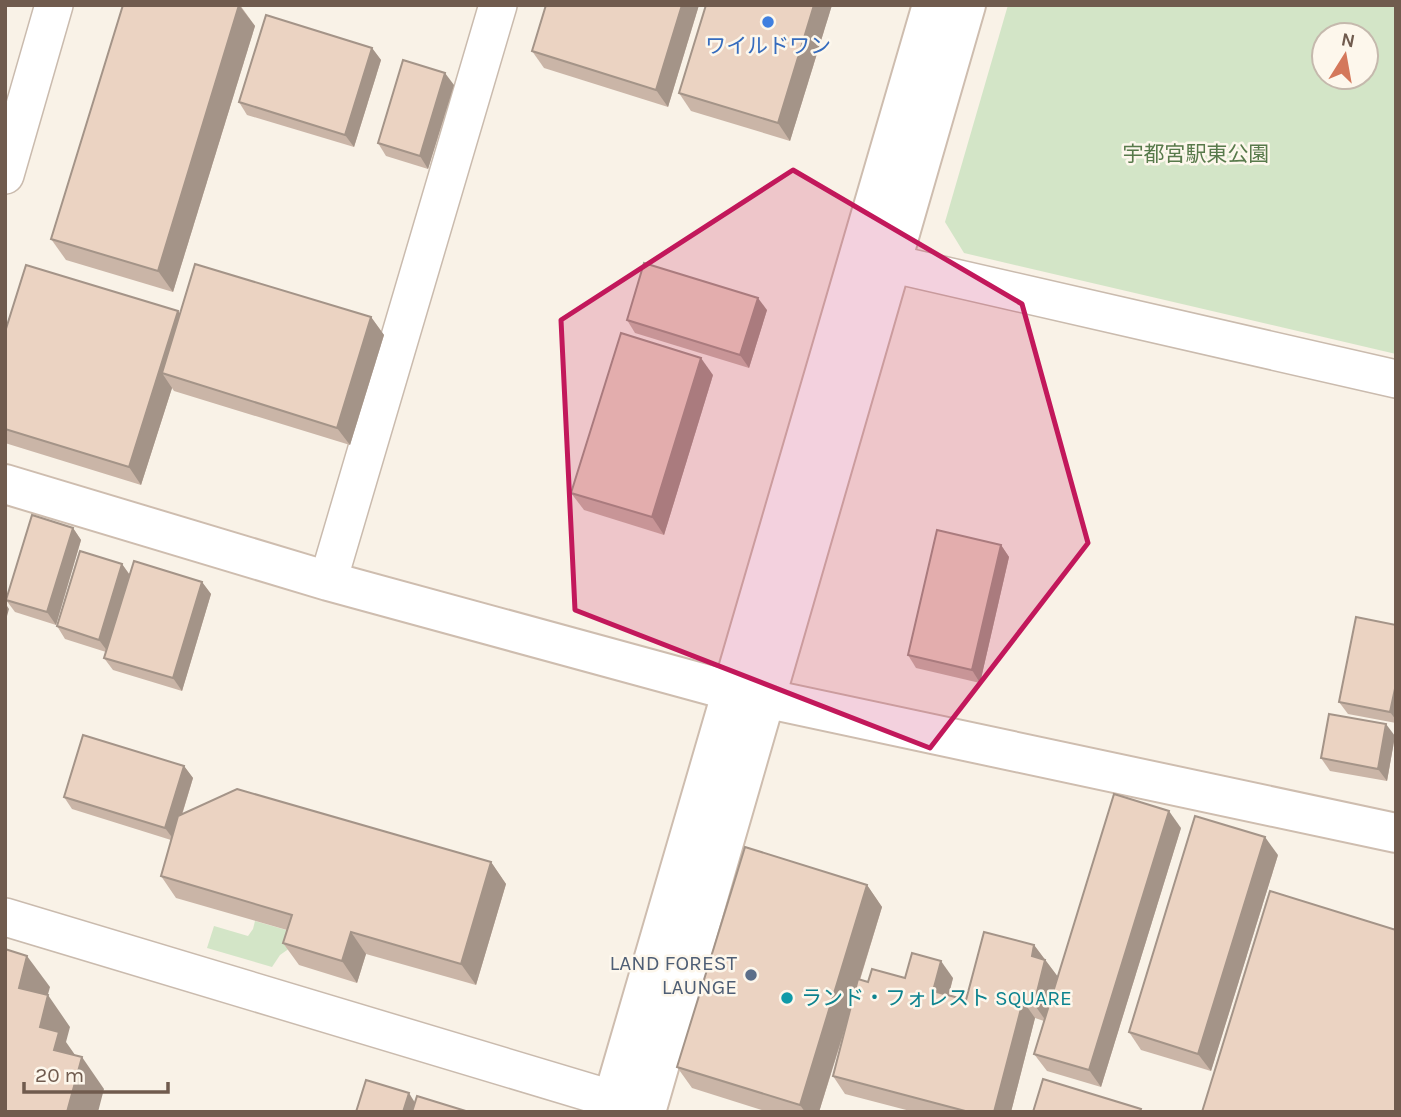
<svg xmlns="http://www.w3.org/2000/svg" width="1401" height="1117" viewBox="0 0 1401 1117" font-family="Karla,'Noto Sans JP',sans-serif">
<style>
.green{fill:#d3e5c7;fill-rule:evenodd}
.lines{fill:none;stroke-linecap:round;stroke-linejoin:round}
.street-casing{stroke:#cabbae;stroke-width:40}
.secondary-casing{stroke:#cebdaf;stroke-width:42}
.street{stroke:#fff;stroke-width:37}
.secondary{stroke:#fff;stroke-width:38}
.wall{fill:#cab5a7}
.shaded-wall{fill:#a49488}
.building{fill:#ebd3c2;stroke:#a49488;stroke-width:2}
.marked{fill:#c2185b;fill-opacity:0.2;stroke:#c2185b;stroke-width:5;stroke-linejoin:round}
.shop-dot{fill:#3f7fe0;stroke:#fdf7ec;stroke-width:2.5}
.service-dot{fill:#5c6f8a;stroke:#fdf7ec;stroke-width:2.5}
.culture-dot{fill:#0f9aa8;stroke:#fdf7ec;stroke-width:2.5}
.labels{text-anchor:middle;stroke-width:5;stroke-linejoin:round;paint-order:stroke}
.shop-label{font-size:21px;fill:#366cbe;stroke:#fdf7ec}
.park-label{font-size:21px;fill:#587a4b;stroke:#fdf7ec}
.service-label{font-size:21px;fill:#4e5e75;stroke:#fdf7ec;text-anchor:end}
.culture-label{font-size:21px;fill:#0d838f;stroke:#fdf7ec;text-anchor:start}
</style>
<rect width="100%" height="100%" fill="#f9f2e7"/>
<!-- green -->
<g class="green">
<path d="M 1008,5 L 1396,5 L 1396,354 L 964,253 L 945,222 ZM 1324,35 L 1366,35 L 1366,77 L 1324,77 Z"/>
<path d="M 255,921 L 307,936 L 280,955 L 272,967 L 207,948 L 214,926 L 248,936 L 253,929 Z"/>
</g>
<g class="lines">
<!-- street casing -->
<g class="street-casing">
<g id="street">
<path d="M 5,175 L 54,5"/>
<path d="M 863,257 L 1396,379"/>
<path d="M 328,581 L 498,5"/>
<path d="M 5,917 L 641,1108"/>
</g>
</g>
<!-- secondary casing -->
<g class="secondary-casing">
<g id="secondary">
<path d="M 5,484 L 328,581 L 731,691 L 1396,833"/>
<path d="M 609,1112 L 932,5"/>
<path d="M 646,1112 L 966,5"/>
</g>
</g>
<!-- street -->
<use href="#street" class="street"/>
<!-- secondary -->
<use href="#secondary" class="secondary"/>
</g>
<!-- wall -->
<g class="wall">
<path d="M 123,5 L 240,5 L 255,26 L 173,292 L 66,260 L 51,239 Z"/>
<path d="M 546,5 L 699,5 L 668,107 L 544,68 L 532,51 Z"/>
<path d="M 706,5 L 832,5 L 790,141 L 691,111 L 679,93 Z"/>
<path d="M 372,48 L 381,60 L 354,147 L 247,115 L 239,102 Z"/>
<path d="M 454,85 L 428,169 L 386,156 L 378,143 Z"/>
<path d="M 767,310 L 749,368 L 635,333 L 627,320 Z"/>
<path d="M 178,311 L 180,314 L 371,317 L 384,335 L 350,445 L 174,391 L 172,388 L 141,485 L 5,443 L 5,332 Z"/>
<path d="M 713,375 L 664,535 L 584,510 L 571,493 Z"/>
<path d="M 73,528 L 81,540 L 56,625 L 15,612 L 6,600 Z"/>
<path d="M 1001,545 L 1009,557 L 980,683 L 916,668 L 908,655 Z"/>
<path d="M 122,564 L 130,575 L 202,582 L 211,594 L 182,691 L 113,670 L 104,658 L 106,652 L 65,639 L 57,626 Z"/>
<path d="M 1396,625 L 1396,723 L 1348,714 L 1339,702 Z"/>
<path d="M 1395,736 L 1387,781 L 1330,771 L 1321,758 Z"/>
<path d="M 184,766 L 193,778 L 182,815 L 491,862 L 506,884 L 476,985 L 366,954 L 357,983 L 299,965 L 283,943 L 287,930 L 176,898 L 161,876 L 171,840 L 72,809 L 64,797 Z"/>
<path d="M 1181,828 L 1101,1087 L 1047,1071 L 1034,1054 L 1044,1021 L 1035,1018 L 1011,1112 L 914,1112 L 845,1094 L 833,1076 L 846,1026 L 819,1112 L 768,1112 L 692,1088 L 677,1067 L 867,885 L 882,907 L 860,980 L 868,982 L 905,978 L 953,978 L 949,995 L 966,1000 L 1034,945 L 1058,977 Z"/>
<path d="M 1278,855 L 1211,1071 L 1141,1050 L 1129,1032 Z"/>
</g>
<!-- shaded-wall -->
<g class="shaded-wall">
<path d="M 239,5 L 255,26 L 173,292 L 158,271 Z"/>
<path d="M 682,5 L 699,5 L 668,107 L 656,90 Z"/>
<path d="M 814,5 L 832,5 L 790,141 L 778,123 Z"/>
<path d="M 372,48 L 381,60 L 354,147 L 345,135 Z"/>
<path d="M 445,73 L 454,85 L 428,169 L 420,156 Z"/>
<path d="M 758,298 L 767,310 L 749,368 L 740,355 Z"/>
<path d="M 178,311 L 190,329 L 162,373 L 172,388 L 141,485 L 129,467 Z"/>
<path d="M 371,317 L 384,335 L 350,445 L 337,428 Z"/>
<path d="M 701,358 L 713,375 L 664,535 L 652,517 Z"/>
<path d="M 73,528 L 81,540 L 56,625 L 47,612 Z"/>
<path d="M 1001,545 L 1009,557 L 980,683 L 972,670 Z"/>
<path d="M 122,564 L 131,577 L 108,652 L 99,640 Z"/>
<path d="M 202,582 L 211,594 L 182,691 L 173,678 Z"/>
<path d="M 5,603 L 9,609 L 5,623 Z"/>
<path d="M 1396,684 L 1396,720 L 1390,712 Z"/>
<path d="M 1386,724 L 1395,736 L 1387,781 L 1378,769 Z"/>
<path d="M 184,766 L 193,778 L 174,840 L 165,828 Z"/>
<path d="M 1169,811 L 1181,828 L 1101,1087 L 1089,1070 Z"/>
<path d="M 1265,837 L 1278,855 L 1211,1071 L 1198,1054 Z"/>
<path d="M 491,862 L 506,884 L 476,985 L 461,964 Z"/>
<path d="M 867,885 L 882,907 L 819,1112 L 805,1112 L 800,1105 Z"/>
<path d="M 351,932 L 366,954 L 357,983 L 342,961 Z"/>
<path d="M 1034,945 L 1058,977 L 1046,1021 L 1034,1004 L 1032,956 Z"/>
<path d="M 27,956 L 50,987 L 41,1019 L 19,988 Z"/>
<path d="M 941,961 L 953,978 L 945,1008 L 933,991 Z"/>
<path d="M 48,995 L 70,1027 L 66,1042 L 80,1062 L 82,1057 L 104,1089 L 98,1112 L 67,1112 L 54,1050 L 40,1027 Z"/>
<path d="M 1023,1001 L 1035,1018 L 1011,1112 L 994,1112 Z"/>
<path d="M 409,1093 L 417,1106 L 416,1112 L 403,1112 Z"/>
</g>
<!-- building -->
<g class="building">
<path d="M 123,5 L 239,5 L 158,271 L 51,239 Z"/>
<path d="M 546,5 L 682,5 L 656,90 L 532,51 Z"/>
<path d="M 706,5 L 814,5 L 778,123 L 679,93 Z"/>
<path d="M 266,15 L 372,48 L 345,135 L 239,102 Z"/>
<path d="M 403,60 L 445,73 L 420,156 L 378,143 Z"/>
<path d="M 644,263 L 758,298 L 740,355 L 627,320 Z"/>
<path d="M 195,264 L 371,317 L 337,428 L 162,373 Z"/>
<path d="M 26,265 L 178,311 L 129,467 L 5,429 L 5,332 Z"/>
<path d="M 621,333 L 701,358 L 652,517 L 571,493 Z"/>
<path d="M 32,515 L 73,528 L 47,612 L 6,600 Z"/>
<path d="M 937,530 L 1001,545 L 972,670 L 908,655 Z"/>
<path d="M 80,551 L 122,564 L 99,640 L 57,626 Z"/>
<path d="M 134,561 L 202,582 L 173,678 L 104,658 Z"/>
<path d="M 1356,617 L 1396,625 L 1396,684 L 1390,712 L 1339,702 Z"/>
<path d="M 1329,714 L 1386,724 L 1378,769 L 1321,758 Z"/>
<path d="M 83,735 L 184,766 L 165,828 L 64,797 Z"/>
<path d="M 237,789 L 491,862 L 461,964 L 351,932 L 342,961 L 283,943 L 292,915 L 161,876 L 178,816 Z"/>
<path d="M 1114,794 L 1169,811 L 1089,1070 L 1034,1054 Z"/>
<path d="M 1195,816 L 1265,837 L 1198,1054 L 1129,1032 Z"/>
<path d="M 745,847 L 867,885 L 800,1105 L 677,1067 Z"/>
<path d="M 1270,891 L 1396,930 L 1396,1112 L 1202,1112 Z"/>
<path d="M 984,932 L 1034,945 L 1032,956 L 1045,960 L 1034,1004 L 1023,1001 L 994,1112 L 969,1112 L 833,1076 L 858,979 L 868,982 L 872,969 L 905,978 L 912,953 L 941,961 L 933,991 L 966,1000 Z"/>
<path d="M 5,949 L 27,956 L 19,988 L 48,995 L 40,1027 L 59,1032 L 54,1050 L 82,1057 L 67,1112 L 5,1112 Z"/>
<path d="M 1043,1079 L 1141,1109 L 1140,1112 L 1033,1112 Z"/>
<path d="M 366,1080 L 409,1093 L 403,1112 L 356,1112 Z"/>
<path d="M 417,1096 L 469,1112 L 412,1112 Z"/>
</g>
<!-- marked area -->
<path class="marked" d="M 793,170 L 1022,304 L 1088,543 L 930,748 L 575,610 L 561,320 Z"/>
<!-- markers -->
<circle class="shop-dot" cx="768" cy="22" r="7"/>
<circle class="service-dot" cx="751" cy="975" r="7"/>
<circle class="culture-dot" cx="787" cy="998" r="7"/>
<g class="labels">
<!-- shop labels -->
<g class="shop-label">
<text x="768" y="53">ワイルドワン</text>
</g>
<!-- park labels -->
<g class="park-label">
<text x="1196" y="161">宇都宮駅東公園</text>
</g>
<!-- service labels -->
<g class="service-label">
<text x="737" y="970">LAND FOREST<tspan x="737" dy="24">LAUNGE</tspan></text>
</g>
<!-- culture labels -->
<g class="culture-label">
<text x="801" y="1005">ランド・フォレスト SQUARE</text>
</g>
</g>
<!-- border -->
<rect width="1401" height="1117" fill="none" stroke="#705b4e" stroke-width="14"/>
<!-- north arrow -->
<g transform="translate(1345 56) rotate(11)"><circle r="33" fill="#fdf7ec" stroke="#c5b9ad" stroke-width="2"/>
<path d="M0-5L12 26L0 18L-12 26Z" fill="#d4785b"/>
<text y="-10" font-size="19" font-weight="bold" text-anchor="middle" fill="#705b4e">N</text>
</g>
<!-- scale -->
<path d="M24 1082v10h144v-10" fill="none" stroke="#705b4e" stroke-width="3.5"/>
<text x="35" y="1082" font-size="21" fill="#705b4e" stroke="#fdf7ec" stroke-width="5" paint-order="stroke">20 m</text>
</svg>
